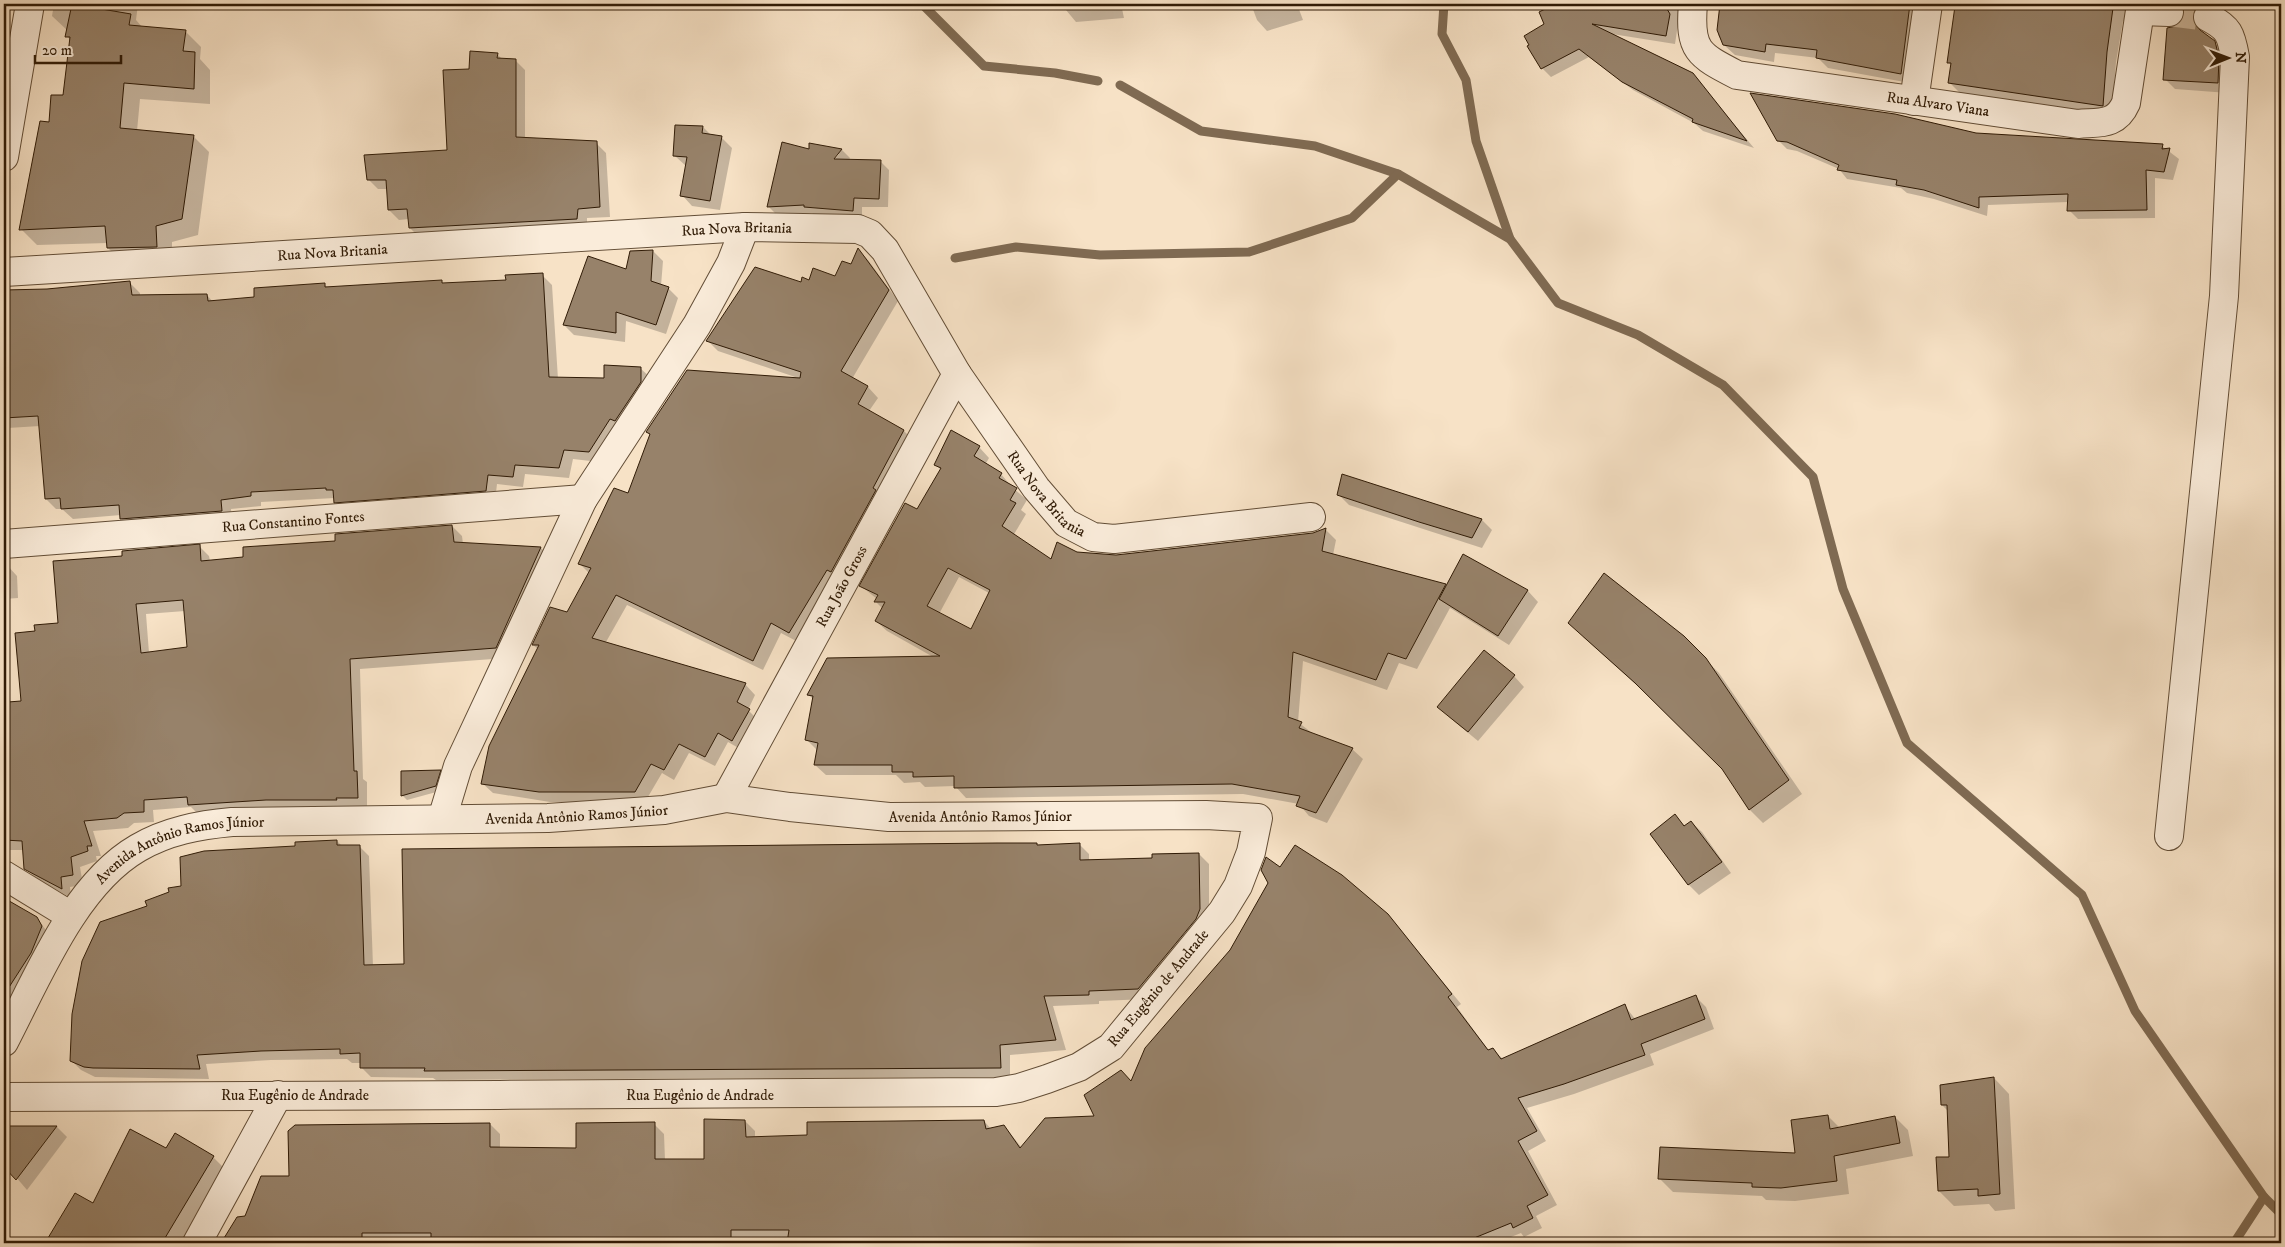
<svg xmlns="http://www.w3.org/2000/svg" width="2285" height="1247" viewBox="0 0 2285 1247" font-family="'IM FELL DW Pica',serif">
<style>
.shadow{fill:#0003;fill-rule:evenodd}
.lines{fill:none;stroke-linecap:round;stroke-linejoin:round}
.stream{stroke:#7f6a52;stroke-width:9}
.building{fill:#97826a;stroke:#301b06;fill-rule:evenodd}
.minor-tunnel{stroke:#cfbaa0;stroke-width:28;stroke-dasharray:28 14;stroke-linecap:butt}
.minor-casing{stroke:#624d36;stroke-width:30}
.minor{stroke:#faecda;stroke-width:28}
.labels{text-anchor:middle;stroke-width:4.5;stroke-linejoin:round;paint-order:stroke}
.street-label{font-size:15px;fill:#301b06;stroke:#faecda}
</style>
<rect width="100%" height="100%" fill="#f7e2c6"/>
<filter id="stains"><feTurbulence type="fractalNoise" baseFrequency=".004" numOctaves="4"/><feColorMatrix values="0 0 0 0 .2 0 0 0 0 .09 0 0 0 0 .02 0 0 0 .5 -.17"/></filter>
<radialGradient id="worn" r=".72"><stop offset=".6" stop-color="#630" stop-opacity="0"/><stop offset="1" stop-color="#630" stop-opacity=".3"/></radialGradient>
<!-- shadow -->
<g class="shadow">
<path d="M 54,4 L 138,4 L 136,20 L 143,28 L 185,31 L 201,47 L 200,59 L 210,70 L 210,104 L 140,99 L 137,131 L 193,136 L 209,152 L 198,235 L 172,242 L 172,262 L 124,264 L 108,248 L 108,243 L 37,245 L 21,229 L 64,96 L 70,40 L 67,36 L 68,31 L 52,16 Z"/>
<path d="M 1018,4 L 1121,4 L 1124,18 L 1076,22 L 1066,10 Z"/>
<path d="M 1251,4 L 1297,4 L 1303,20 L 1267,31 L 1257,20 Z"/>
<path d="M 1550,4 L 1681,4 L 1675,44 L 1612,34 L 1692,74 L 1754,148 L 1703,131 L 1694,123 L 1633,90 L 1589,57 L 1551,77 L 1542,68 L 1545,25 L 1551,8 Z"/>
<path d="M 1723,4 L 1921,4 L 1910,83 L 1828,68 L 1818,58 L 1775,53 L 1774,62 L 1735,55 L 1724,45 L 1718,35 Z"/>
<path d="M 1966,4 L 2132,4 L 2130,22 L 2123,21 L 2116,62 L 2112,115 L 1960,93 L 1950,83 L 1952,66 L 1948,62 Z"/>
<path d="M 2193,22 L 2225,53 L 2228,93 L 2175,89 L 2165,79 Z"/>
<path d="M 497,54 L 503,60 L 515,60 L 525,70 L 525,139 L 596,143 L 606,153 L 610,217 L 587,218 L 587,229 L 420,238 L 410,228 L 409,219 L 399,220 L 389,210 L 388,189 L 378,189 L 368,179 L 449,151 L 470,70 Z"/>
<path d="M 703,127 L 712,136 L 721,137 L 732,148 L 720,210 L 692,206 L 682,195 L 686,166 L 675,156 Z"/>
<path d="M 1975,135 L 2162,146 L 2179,159 L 2173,180 L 2155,178 L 2155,218 L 2078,219 L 2069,210 L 2069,202 L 1988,205 L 1987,216 L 1934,199 L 1907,193 L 1901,188 L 1847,179 L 1839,169 L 1797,151 L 1787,149 L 1778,140 Z"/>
<path d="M 810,145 L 842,150 L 850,158 L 849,160 L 880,161 L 889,170 L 888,207 L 862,207 L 862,219 L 815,216 L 812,213 L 777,215 L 768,206 L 810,150 ZM 836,154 L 839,154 L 831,164 Z"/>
<path d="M 858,250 L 868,260 L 898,301 L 852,379 L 868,387 L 878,398 L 869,411 L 904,431 L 914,441 L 800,643 L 781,633 L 763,670 L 627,605 L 606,642 L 745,684 L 755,695 L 748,710 L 759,721 L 742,750 L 728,742 L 715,766 L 689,753 L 674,780 L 662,773 L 645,802 L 550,802 L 493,793 L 482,783 L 538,649 L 533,645 L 568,613 L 590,574 L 579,563 L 629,494 L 650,435 L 647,432 L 801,379 L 718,351 L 708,341 L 801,284 L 836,277 L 851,266 Z"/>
<path d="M 653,251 L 663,261 L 661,286 L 668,288 L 678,298 L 666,334 L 626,321 L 625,342 L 574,335 L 564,325 Z"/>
<path d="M 542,275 L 552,285 L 558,379 L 605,379 L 640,368 L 651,378 L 599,462 L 573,459 L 569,478 L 525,474 L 523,487 L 497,484 L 495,501 L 345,512 L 335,502 L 335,498 L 261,502 L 261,506 L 231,509 L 232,521 L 131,529 L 121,519 L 121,515 L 73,519 L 62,509 L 56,509 L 46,499 L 40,426 L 8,428 L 10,459 L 4,459 L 4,291 L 47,290 L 130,283 L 140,293 L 140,296 L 207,295 L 213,302 L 256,298 L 324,284 L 328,288 L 442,282 L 444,284 L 507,281 Z"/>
<path d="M 979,447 L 989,458 L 985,465 L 1001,474 L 1011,486 L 1027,500 L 1021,510 L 1026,514 L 1013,536 L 1052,561 L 1077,554 L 1116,556 L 1313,534 L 1326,530 L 1336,540 L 1333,555 L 1447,587 L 1464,556 L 1528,591 L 1538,602 L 1509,645 L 1450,608 L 1417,669 L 1399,663 L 1387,690 L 1303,661 L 1298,722 L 1312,733 L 1352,749 L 1363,759 L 1327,823 L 1309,816 L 1299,804 L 1243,794 L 966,798 L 955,786 L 925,787 L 920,782 L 904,783 L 896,775 L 826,775 L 815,765 L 817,750 L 806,739 L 813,699 L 809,695 L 935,658 L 887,631 L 876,621 L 883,609 L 876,602 L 877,599 L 861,586 L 918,510 L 941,470 L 936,465 ZM 959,577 L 989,593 L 971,631 L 939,614 Z"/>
<path d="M 1343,475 L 1482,520 L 1492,530 L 1482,548 L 1349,505 L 1339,495 Z"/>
<path d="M 452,526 L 462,536 L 463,544 L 541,548 L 551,558 L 506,658 L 360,669 L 363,779 L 367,782 L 367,807 L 199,815 L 191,807 L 153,810 L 154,822 L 134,823 L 128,828 L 93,831 L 101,856 L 96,856 L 97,861 L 80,867 L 83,885 L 70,887 L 71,898 L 36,878 L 25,868 L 24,850 L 8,850 L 4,845 L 4,768 L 9,703 L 22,702 L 36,632 L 60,624 L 123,557 L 199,546 L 209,556 L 210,561 L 245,558 L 337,542 ZM 185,611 L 188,649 L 149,653 L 146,614 Z"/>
<path d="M 7,565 L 17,576 L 18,598 L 4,599 L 4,566 Z"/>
<path d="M 1583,637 L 1683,637 L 1719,673 L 1802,794 L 1763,823 L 1750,810 L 1723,769 L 1650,697 Z"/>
<path d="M 1514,676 L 1524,687 L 1478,741 L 1449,717 Z"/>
<path d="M 440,771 L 445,776 L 440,791 L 407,800 L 402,795 Z"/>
<path d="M 1675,816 L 1685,826 L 1691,822 L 1702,832 L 1731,873 L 1699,895 L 1689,885 L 1652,834 Z"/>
<path d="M 337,841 L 342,846 L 359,846 L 369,856 L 373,966 L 405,965 L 1037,845 L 1039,846 L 1079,844 L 1089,854 L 1089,861 L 1153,860 L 1199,854 L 1209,864 L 1209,920 L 1148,999 L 1099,1001 L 1099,1004 L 1053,1006 L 1066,1050 L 1010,1055 L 1010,1077 L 436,1080 L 433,1078 L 371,1077 L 361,1067 L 361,1063 L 352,1063 L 347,1059 L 271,1060 L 206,1064 L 209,1079 L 95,1077 L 81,1070 L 71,1060 L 83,962 L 101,923 L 148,907 L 182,887 L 296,847 Z"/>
<path d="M 1280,868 L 1388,915 L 1461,1004 L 1457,1007 L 1489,1051 L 1492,1049 L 1503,1059 L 1624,1005 L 1636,1020 L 1696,997 L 1706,1007 L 1714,1029 L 1650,1054 L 1654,1065 L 1574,1094 L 1527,1108 L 1546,1141 L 1528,1151 L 1557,1205 L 1536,1216 L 1542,1228 L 1524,1237 L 1521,1233 L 1496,1243 L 223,1243 L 238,1218 L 246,1217 L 290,1177 L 490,1124 L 500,1134 L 500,1148 L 577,1149 L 654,1124 L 664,1134 L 665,1160 L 705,1160 L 745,1121 L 755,1131 L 755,1138 L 809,1136 L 984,1121 L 991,1129 L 1004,1126 L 1022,1148 L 1096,1117 L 1132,1083 L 1231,950 Z"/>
<path d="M 4,899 L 36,918 L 51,936 L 4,1017 Z"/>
<path d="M 1994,1078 L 2009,1094 L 2015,1209 L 1995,1211 L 1989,1204 L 1954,1206 L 1939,1191 L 1950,1158 L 1949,1112 L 1942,1105 Z"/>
<path d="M 1828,1116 L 1840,1128 L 1895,1117 L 1908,1130 L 1913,1156 L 1846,1169 L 1849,1194 L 1795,1201 L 1766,1200 L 1762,1196 L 1673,1192 L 1660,1179 L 1797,1154 Z"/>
<path d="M 7,1127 L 57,1127 L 67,1137 L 27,1190 L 4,1163 L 4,1129 Z"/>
<path d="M 167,1149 L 213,1157 L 225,1169 L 181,1243 L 47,1243 L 76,1195 L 94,1205 Z"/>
</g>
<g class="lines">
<!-- stream -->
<g class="stream">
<path d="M 922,4 L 984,66 L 1055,73 L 1098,81"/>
<path d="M 1444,4 L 1442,34 L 1466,80 L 1476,141 L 1510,239"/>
<path d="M 1120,85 L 1201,131 L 1315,146 L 1398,174"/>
<path d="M 955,258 L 1016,247 L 1100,255 L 1249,252 L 1352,218 L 1398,174 L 1510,239 L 1558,303 L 1638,335 L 1723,385 L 1813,477 L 1843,589 L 1907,743 L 2082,895 L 2135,1011 L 2264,1197 L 2281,1214"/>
<path d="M 2234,1243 L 2264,1197"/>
</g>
</g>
<!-- building -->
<g class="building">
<path d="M 72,4 L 131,14 L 129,25 L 186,30 L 183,51 L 195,52 L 194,89 L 124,83 L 120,128 L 194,135 L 182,219 L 156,226 L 157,247 L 107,248 L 105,226 L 19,230 L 40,121 L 49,122 L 51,95 L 63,95 L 70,37 L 65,37 Z"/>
<path d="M 1551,4 L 1664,4 L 1670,14 L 1666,36 L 1592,24 L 1693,73 L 1747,141 L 1692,122 L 1693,119 L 1622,82 L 1579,49 L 1541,69 L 1527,46 L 1529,45 L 1524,36 L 1544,24 L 1539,12 L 1551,6 Z"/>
<path d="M 1720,4 L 1910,4 L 1901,74 L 1816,58 L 1817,50 L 1766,44 L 1765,52 L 1723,45 L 1717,30 Z"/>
<path d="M 1965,4 L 2079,4 L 2113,8 L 2107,52 L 2103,106 L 1948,83 L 1951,63 L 1947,63 L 1955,6 L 1964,8 Z"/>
<path d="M 2182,20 L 2193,21 L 2200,30 L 2215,41 L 2219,58 L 2218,83 L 2163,80 L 2167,28 L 2176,26 Z"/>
<path d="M 470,51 L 498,53 L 497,58 L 516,59 L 516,137 L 597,141 L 600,207 L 578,209 L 577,219 L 409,228 L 407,209 L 388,210 L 386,180 L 367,180 L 364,155 L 447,150 L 443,70 L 469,69 Z"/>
<path d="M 1750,93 L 1895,114 L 1976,133 L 2163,144 L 2162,149 L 2170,148 L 2164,172 L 2146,170 L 2147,210 L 2067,211 L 2068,194 L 1979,197 L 1979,208 L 1924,190 L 1896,185 L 1897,180 L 1837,170 L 1839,165 L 1787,142 L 1777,141 Z"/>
<path d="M 675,125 L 703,126 L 702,133 L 722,136 L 710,201 L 680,196 L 687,157 L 673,156 Z"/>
<path d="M 782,142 L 809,149 L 809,143 L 842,149 L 834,159 L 881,160 L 879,199 L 854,198 L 853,211 L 804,207 L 804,205 L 767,207 Z"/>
<path d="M 858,248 L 889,290 L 841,371 L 868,386 L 858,404 L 904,430 L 873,488 L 876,490 L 831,572 L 827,570 L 789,633 L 771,623 L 753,661 L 616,595 L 592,638 L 746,683 L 737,702 L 750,709 L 732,741 L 718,733 L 705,757 L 679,744 L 664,770 L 651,764 L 635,792 L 539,792 L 481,784 L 489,746 L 539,645 L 532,645 L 550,607 L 567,612 L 591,568 L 578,564 L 609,498 L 614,488 L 628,493 L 650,434 L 646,432 L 687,370 L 800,378 L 801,372 L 706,341 L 749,276 L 755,267 L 801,282 L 802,277 L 809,280 L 813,268 L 835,276 L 842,261 L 851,264 Z"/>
<path d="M 653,250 L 651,281 L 669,287 L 656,325 L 616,312 L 616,333 L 563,325 L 588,256 L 626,269 L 630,251 Z"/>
<path d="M 543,273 L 549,377 L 604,378 L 604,365 L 641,367 L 641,382 L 615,421 L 610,419 L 589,452 L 564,450 L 559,468 L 515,465 L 513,477 L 488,475 L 486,491 L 334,503 L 333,490 L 326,490 L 326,488 L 251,492 L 251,496 L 221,500 L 222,511 L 120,519 L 119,505 L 61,509 L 60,498 L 45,499 L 38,416 L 4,418 L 4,290 L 47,289 L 130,281 L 132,295 L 207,294 L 208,301 L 254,297 L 254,288 L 325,283 L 325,287 L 442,280 L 442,283 L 506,280 L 505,275 Z"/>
<path d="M 951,430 L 980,446 L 974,456 L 1002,473 L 999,478 L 1017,488 L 1010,500 L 1016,503 L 1002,526 L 1051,559 L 1057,542 L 1077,552 L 1116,555 L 1313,533 L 1326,528 L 1322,551 L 1446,584 L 1406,659 L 1388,653 L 1376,680 L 1293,652 L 1288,717 L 1302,722 L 1299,728 L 1353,748 L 1316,813 L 1296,806 L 1300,796 L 1232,784 L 954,788 L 954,776 L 913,777 L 913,772 L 892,772 L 892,765 L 814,765 L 818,743 L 805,740 L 813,696 L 807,695 L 827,658 L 940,656 L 875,621 L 885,602 L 874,602 L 878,595 L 859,586 L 905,503 L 917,509 L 941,468 L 934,465 ZM 948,568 L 990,590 L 971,629 L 927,606 Z"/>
<path d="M 1342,474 L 1482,519 L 1472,538 L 1419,522 L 1337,495 Z"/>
<path d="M 452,525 L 454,542 L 541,547 L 496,648 L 350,659 L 354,771 L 357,771 L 358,798 L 336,798 L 337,800 L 266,800 L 188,805 L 187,797 L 144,800 L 144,812 L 124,813 L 117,818 L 84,821 L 92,846 L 87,846 L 88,851 L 71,857 L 73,875 L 61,877 L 62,889 L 24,869 L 22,841 L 4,840 L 4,752 L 8,702 L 21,701 L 15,633 L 35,631 L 34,625 L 58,623 L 53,561 L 122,556 L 122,551 L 200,544 L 201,561 L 243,557 L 243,547 L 335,541 L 335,534 ZM 183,600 L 187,647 L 141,653 L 136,604 Z"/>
<path d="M 1463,554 L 1528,590 L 1498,636 L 1439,599 Z"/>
<path d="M 1604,573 L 1684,636 L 1706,658 L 1789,780 L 1749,810 L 1722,769 L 1635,683 L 1568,623 Z"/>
<path d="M 1484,650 L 1515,675 L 1468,732 L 1437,707 Z"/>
<path d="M 441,770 L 436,786 L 401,796 L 401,771 Z"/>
<path d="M 1675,814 L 1684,826 L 1691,821 L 1722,862 L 1688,885 L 1650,834 Z"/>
<path d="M 337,840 L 337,845 L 360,845 L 364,965 L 404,964 L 402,849 L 997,843 L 1037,843 L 1037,845 L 1080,843 L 1080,860 L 1152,858 L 1152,854 L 1199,853 L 1200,909 L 1196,919 L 1138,989 L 1089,991 L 1089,995 L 1044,996 L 1056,1040 L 1000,1045 L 1001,1068 L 424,1071 L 425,1068 L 360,1068 L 360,1053 L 340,1054 L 340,1049 L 261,1051 L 197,1055 L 200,1069 L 93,1068 L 84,1067 L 70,1061 L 72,1014 L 82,961 L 100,922 L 147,906 L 145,901 L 169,892 L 168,888 L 181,886 L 180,857 L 204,851 L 295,846 L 295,842 Z"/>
<path d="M 1295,845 L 1342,875 L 1388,914 L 1452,994 L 1448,997 L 1488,1050 L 1493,1048 L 1501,1059 L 1625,1004 L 1631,1020 L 1696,995 L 1705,1019 L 1641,1044 L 1645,1055 L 1564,1084 L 1518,1098 L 1537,1131 L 1518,1141 L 1548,1195 L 1527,1206 L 1533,1218 L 1513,1228 L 1511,1223 L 1462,1243 L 787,1243 L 789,1230 L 731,1230 L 731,1243 L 431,1243 L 431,1233 L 362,1233 L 362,1243 L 221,1243 L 237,1217 L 245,1216 L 261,1176 L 289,1176 L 288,1131 L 295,1125 L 490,1123 L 490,1147 L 576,1148 L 576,1123 L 655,1122 L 655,1159 L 704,1159 L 704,1119 L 745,1120 L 746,1137 L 807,1135 L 807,1122 L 984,1120 L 986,1129 L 1004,1125 L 1020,1148 L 1045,1118 L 1094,1116 L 1084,1095 L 1121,1070 L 1131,1081 L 1145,1048 L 1230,950 L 1268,883 L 1261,870 L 1266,857 L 1280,867 Z"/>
<path d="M 4,898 L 37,917 L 42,926 L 31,953 L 4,995 Z"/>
<path d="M 1994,1077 L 2000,1194 L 1978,1196 L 1978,1189 L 1938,1191 L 1936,1157 L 1949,1157 L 1947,1105 L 1941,1105 L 1940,1085 Z"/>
<path d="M 1828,1115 L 1830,1129 L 1895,1116 L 1900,1143 L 1834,1156 L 1837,1181 L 1781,1188 L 1752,1187 L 1752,1183 L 1658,1179 L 1660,1147 L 1795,1153 L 1791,1120 Z"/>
<path d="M 4,1126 L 57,1126 L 16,1180 L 4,1167 Z"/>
<path d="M 130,1129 L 166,1148 L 175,1133 L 214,1156 L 162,1243 L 45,1243 L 75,1193 L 93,1203 Z"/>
</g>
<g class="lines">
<!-- minor-tunnel -->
<path class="minor-tunnel" d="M 2169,12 L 2208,17"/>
<!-- minor casing -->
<g class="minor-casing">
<g id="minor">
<path id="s1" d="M 1693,4 C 1689,50 1698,55 1737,75 L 2078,124 C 2099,122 2116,126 2126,103 L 2141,4"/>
<path d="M 2140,11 L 2169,12"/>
<path d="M 1914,101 L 1928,4"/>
<path d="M 4,157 L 30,4"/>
<path id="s2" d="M 4,272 L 745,227 L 858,229 L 870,234 L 885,250 L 957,374 L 1036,488 L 1066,523 L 1093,537 L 1114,539 L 1311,517"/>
<path id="s3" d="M 4,544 L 583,499"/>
<path id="s4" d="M 726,798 L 957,374"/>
<path d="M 442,819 L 458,766 L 583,499 L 697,325 L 731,263 L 745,227"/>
<path d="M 2169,836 L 2224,296 L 2235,57 C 2231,34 2229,28 2208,17"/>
<path d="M 4,875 L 71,916"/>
<path id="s5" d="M 4,1042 C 37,979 74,885 138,848 C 167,831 199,825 232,822 L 548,818 L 664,810 L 726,798 L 790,807 L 889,817 L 1206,815 L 1258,818 L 1251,852 L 1238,886 L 1222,912 L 1111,1047 L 1079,1067 L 1047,1079 L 1019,1088 L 996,1092 C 665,1096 335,1094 4,1097"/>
<path d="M 197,1243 L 278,1095"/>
</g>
</g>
<!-- minor -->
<use href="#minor" class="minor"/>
</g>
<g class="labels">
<!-- street labels -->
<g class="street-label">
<text dy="5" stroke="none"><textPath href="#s1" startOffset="296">Rua Alvaro Viana</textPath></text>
<text dy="5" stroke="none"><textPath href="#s2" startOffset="734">Rua Nova Britania</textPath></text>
<text dy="5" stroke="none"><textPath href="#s2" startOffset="329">Rua Nova Britania</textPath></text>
<text dy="5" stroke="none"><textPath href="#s2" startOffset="1184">Rua Nova Britania</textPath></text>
<text dy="5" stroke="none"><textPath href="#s3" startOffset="290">Rua Constantino Fontes</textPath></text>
<text dy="5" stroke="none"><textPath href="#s4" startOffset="241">Rua João Gross</textPath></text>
<text dy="5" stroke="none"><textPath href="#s5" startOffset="682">Avenida Antônio Ramos Júnior</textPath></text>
<text dy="5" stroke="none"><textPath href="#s5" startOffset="1088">Avenida Antônio Ramos Júnior</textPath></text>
<text dy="5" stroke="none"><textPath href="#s5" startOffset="278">Avenida Antônio Ramos Júnior</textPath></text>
<text transform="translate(1158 988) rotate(-50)" y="5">Rua Eugênio de Andrade</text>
<text x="295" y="1100">Rua Eugênio de Andrade</text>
<text x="700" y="1100">Rua Eugênio de Andrade</text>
</g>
</g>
<!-- margin -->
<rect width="2285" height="1247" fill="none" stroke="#f7e2c6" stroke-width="20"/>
<rect x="5" y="5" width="2275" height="1237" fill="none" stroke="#301b06" stroke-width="2.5"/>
<rect x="10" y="10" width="2265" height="1227" fill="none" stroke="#301b06"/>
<!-- north arrow -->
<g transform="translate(2228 58) rotate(89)" stroke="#faecda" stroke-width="4" paint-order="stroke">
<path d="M0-4L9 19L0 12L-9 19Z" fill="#301b06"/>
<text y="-8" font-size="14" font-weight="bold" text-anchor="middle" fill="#301b06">N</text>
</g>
<!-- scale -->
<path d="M35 55v8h86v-8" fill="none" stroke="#301b06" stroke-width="2.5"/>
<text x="42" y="55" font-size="15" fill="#301b06" stroke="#faecda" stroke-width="4" paint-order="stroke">20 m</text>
<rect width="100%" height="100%" filter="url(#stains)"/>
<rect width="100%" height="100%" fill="url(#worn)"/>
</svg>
